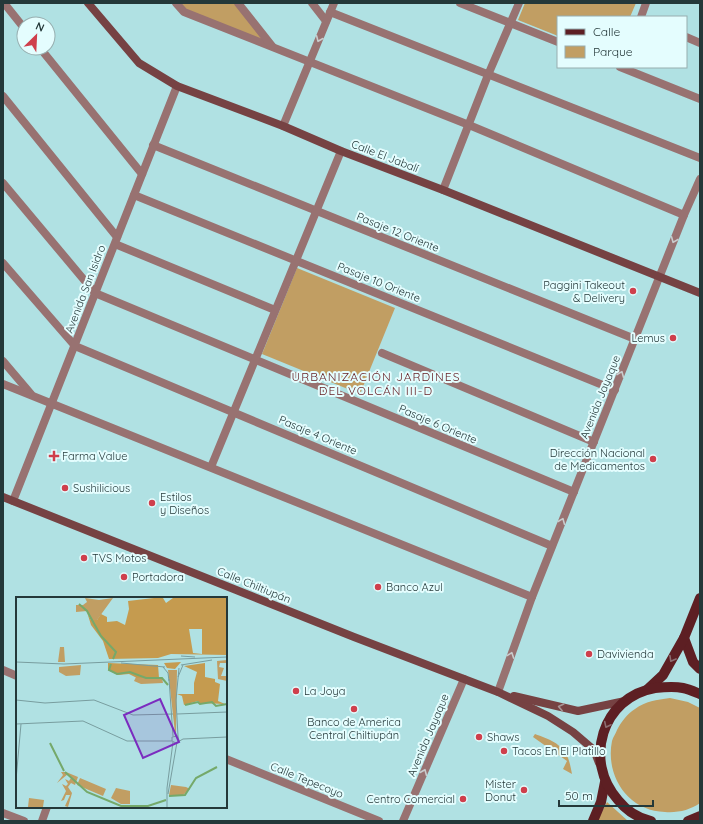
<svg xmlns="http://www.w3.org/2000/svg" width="703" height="824" viewBox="0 0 703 824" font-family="Quicksand,sans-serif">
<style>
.green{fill:#c19e63}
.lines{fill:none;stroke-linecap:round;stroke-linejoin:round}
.pedestrian{stroke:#987271;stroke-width:8}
.minor{stroke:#987271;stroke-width:8}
.secondary{stroke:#764243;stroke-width:8}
.primary{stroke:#5d1f23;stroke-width:10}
.oneway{stroke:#c9cccd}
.oneway2{stroke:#8c6d70}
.oneway3{stroke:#a89697}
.poi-dot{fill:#cf3f4c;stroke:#e4fdfe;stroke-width:1.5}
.labels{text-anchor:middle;stroke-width:4;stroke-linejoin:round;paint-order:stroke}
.street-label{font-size:11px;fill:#243839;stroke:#e4fdfe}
.poi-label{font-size:11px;fill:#243839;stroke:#e4fdfe;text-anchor:start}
.neighbourhood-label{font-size:12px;letter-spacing:1px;fill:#682227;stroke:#e4fdfe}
.inset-river{fill:none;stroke:#75a96a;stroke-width:2}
.inset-road{fill:none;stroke:#789d9f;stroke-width:1}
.view{fill:#7b2cbf;fill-opacity:0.15;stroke:#7b2cbf;stroke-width:2}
.inset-edge{fill:none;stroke:#243839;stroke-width:2}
</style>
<rect width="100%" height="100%" fill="#b0e1e3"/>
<!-- green -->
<g class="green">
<path d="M 176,3 L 238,3 L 273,48 L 184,12 Z"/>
<path d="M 525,3 L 636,3 L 630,17 L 558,17 L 558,36 L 518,20 Z"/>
<path d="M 297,268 L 395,308 L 360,394 L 262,354 Z"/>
<path d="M 670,698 L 688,702 L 700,708 L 700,803 C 690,810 678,813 665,812 C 628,811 605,776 612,741 C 613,737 616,733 617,730 C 621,722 627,714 635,709 C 646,701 656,700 670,698 Z"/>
<path d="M 535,734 C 548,739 562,743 568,758 C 570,763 571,769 572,774 L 563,769 L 567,761 L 533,737 Z"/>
<path d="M 607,802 L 628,821 L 597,821 Z"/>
</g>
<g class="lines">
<!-- pedestrian -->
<g class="pedestrian">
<path d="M 4,3 L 24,28"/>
<path d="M 176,3 L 184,12 L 469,125 L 684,215"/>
<path d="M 238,3 L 272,46"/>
<path d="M 312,3 L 326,21"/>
<path d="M 460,3 L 558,42"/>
<path d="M 330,12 L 700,158"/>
<path d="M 641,17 L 646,3"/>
<path d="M 686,37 L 700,43"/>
<path d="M 40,48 L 142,174"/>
<path d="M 620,67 L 700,99"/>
<path d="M 3,96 L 117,237"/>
<path d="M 153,145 L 635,339"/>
<path d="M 3,183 L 95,293 L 574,492"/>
<path d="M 443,190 L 488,75 L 519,3"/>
<path d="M 134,195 L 615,390"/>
<path d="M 115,244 L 275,310"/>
<path d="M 3,263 L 75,346 L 552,546"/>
<path d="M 382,353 L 594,442"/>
<path d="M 3,361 L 31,394"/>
<path d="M 3,384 L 532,597"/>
<path d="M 211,467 L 341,151"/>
</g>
<!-- minor -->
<g class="minor">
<path d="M 283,126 L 334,3"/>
<path d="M 13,501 L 177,86"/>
<path d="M 3,670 L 17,676"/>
<path d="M 498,692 L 532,597 L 684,215 L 700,179"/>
<path d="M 226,759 L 379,821"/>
<path d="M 3,813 L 24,821"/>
<path d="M 42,821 L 47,807"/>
<path d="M 403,821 L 464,679"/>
</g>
<!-- secondary -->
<g class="secondary">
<path d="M 88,3 L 139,63 L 177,86 L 283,126 L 341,151 L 443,190 L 700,293"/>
<path d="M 3,497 L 354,637 L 498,692 L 548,716 L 573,732 L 594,750 L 599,763"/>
<path d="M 514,696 L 578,711 L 625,701"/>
</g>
<!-- primary -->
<g class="primary">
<path d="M 684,638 L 693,662 L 700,669"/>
<path d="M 648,689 L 663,675 L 684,638 L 700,598"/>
<path d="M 593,821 L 601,802 L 605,782"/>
<path d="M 651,821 C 638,818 626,810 618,800 C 583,761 602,697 655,688 C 664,687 674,686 683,688 C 688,689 695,692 700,694"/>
<path d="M 688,821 L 700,816"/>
</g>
</g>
<!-- one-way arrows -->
<defs><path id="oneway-chevron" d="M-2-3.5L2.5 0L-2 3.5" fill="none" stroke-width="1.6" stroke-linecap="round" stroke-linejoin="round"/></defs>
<g class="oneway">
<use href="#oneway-chevron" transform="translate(319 39) rotate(113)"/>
<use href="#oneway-chevron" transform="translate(674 240) rotate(112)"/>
<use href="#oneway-chevron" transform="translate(621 374) rotate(-68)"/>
<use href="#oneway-chevron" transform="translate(562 521) rotate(-68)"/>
<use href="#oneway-chevron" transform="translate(511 655) rotate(-70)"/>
<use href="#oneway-chevron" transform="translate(424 772) rotate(-67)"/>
</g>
<g class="oneway2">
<use href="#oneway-chevron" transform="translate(672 659) rotate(119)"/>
<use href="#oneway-chevron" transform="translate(607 725) rotate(116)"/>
</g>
<use class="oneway3" href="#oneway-chevron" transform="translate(561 707) rotate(-167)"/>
<!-- markers -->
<g class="poi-dot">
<circle cx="633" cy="291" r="4"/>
<circle cx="673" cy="338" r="4"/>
<path d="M52 450h4v4h4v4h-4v4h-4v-4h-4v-4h4z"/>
<circle cx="653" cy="459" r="4"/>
<circle cx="65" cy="488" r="4"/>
<circle cx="152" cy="503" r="4"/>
<circle cx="84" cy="558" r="4"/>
<circle cx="124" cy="577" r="4"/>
<circle cx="378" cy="587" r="4"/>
<circle cx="589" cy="654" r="4"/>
<circle cx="296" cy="691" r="4"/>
<circle cx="354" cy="709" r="4"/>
<circle cx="479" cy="737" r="4"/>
<circle cx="504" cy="751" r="4"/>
<circle cx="524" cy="790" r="4"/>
<circle cx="463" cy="799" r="4"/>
</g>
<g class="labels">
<!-- street labels -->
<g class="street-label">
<text transform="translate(385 156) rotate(21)" y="4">Calle El Jabalí</text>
<text transform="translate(398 232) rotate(22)" y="4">Pasaje 12 Oriente</text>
<text transform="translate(379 282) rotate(22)" y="4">Pasaje 10 Oriente</text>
<text transform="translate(85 289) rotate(-69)" y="4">Avenida San Isidro</text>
<text transform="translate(600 397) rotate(-68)" y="4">Avenida Jayaque</text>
<text transform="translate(438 424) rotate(23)" y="4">Pasaje 6 Oriente</text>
<text transform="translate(318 435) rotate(23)" y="4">Pasaje 4 Oriente</text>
<text transform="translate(254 585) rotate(22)" y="4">Calle Chiltiupán</text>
<text transform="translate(428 735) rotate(-67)" y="4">Avenida Jayaque</text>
<text transform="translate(307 780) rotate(22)" y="4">Calle Tepecoyo</text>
</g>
<!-- poi labels -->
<g class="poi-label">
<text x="625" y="289" text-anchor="end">Paggini Takeout<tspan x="625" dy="13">&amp; Delivery</tspan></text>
<text x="665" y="342" text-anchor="end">Lemus</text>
<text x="645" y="457" text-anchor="end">Dirección Nacional<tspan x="645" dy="13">de Medicamentos</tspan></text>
<text x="62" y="460">Farma Value</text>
<text x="73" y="492">Sushilicious</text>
<text x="160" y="501">Estilos<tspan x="160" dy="13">y Diseños</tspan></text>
<text x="92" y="562">TVS Motos</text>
<text x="132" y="581">Portadora</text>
<text x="386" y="591">Banco Azul</text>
<text x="597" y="658">Davivienda</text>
<text x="304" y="695">La Joya</text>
<text x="354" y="726" text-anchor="middle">Banco de America<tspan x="354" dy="13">Central Chiltiupán</tspan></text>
<text x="487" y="741">Shaws</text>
<text x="512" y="755">Tacos En El Platillo</text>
<text x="516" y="788" text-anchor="end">Mister<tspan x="516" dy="13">Donut</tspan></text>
<text x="455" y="803" text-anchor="end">Centro Comercial</text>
</g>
<!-- neighbourhood labels -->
<g class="neighbourhood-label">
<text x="376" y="381">URBANIZACIÓN JARDINES<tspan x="376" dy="14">DEL VOLCÁN III-D</tspan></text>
</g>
</g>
<!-- overview -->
<g transform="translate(16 597)">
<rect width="211" height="211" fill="#b0e1e3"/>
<path d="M 69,1 L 83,3 L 97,1 L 81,23 L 75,23 L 71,14 L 60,15 L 60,8 L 67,8 L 71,5 ZM 44,50 L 48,50 L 49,65 L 42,65 ZM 211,63 L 211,66 L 204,66 L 203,70 L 208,71 L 205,79 L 211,79 L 211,75 L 211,84 L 202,82 L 201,64 ZM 65,68 L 64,78 L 50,79 L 43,75 L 43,70 ZM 152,73 L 161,73 L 160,136 L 159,136 ZM 127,79 L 146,81 L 147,86 L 125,87 L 118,84 L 120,80 ZM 45,175 L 50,175 L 62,180 L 59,188 L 55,186 L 52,190 L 56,196 L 52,210 L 49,209 L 54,198 L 50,198 L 48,203 L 45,204 L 50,194 L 46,187 L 50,189 L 52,187 L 49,182 L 53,184 L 55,181 L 52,177 L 41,186 L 47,178 ZM 64,181 L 90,192 L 87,199 L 61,188 ZM 155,188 L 170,190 L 174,192 L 166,199 L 156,199 L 153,198 ZM 100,191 L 114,194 L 114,207 L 105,207 L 95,201 ZM 13,201 L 28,203 L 27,210 L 12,210 Z" fill="#c19e63"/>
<path d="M 138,1 L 147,1 L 150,6 L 157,1 L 211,1 L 211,58 L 155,57 L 142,61 L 93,62 L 87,44 L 75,28 L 71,15 L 75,23 L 81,23 L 85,17 L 91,20 L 91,25 L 101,24 L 109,28 L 113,12 L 112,4 ZM 173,32 L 186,32 L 186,57 L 177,56 ZM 165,65 L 159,72 L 151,71 L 148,66 ZM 92,66 L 142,68 L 143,81 L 121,81 L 113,77 L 102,78 L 92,73 ZM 189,66 L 189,80 L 199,82 L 199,85 L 204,87 L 202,104 L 209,107 L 184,106 L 182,104 L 168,108 L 166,99 L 161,97 L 178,97 L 178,86 L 181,75 L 168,69 Z" fill="#c59b4f" fill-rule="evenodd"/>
<path class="inset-river" d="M 63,7 L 71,14 L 85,39 L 100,55 L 97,62M 95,67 L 93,73 L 101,77 L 114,75 L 130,81 L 146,81 L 152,88M 169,108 L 182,105 L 184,107 L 196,105 L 200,109 L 211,107M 34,146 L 48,174M 49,175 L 71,195 L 105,209 L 132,209 L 150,203M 153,199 L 169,198 L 180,181 L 201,170"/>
<path class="inset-road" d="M 165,59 L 179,60M 0,65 L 48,67 L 211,60M 105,66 L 149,70M 165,68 L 196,63M 147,70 L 152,76 L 153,84M 162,80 L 167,68M 153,82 L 157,139M 0,103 L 29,106 L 78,103 L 117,118 L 157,117M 161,117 L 211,115M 0,127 L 67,124 L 111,144 L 156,144M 162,139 L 160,103 L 163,71M 163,144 L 162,139 L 156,140 L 156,144 L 160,146 L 167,142 L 211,140M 0,183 L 5,127M 152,197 L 161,145M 151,210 L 151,191 L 157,145"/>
<path class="view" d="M 144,102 L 163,145 L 127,161 L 108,118 Z"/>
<rect width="211" height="211" class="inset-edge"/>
</g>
<!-- border -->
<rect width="703" height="824" fill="none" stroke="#243839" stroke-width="8"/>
<!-- legend -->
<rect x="557" y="16" width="130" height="52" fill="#e4fdfe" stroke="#97aeaf"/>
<rect x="565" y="29" width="20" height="6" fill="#5d1f23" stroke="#97aeaf"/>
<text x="593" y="36" font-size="12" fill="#243839">Calle</text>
<rect x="565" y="46" width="20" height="12" fill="#c19e63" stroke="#97aeaf"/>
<text x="593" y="56" font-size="12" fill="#243839">Parque</text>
<!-- north arrow -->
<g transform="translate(36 36) rotate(24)"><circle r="19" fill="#e4fdfe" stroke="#97aeaf"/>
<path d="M0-3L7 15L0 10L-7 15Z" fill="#cf3f4c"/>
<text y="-6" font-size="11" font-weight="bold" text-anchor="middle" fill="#243839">N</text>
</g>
<!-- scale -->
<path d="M559 800v6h94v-6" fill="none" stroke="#243839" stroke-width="2"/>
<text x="565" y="800" font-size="12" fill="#243839" stroke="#e4fdfe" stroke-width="3" paint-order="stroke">50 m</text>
</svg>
